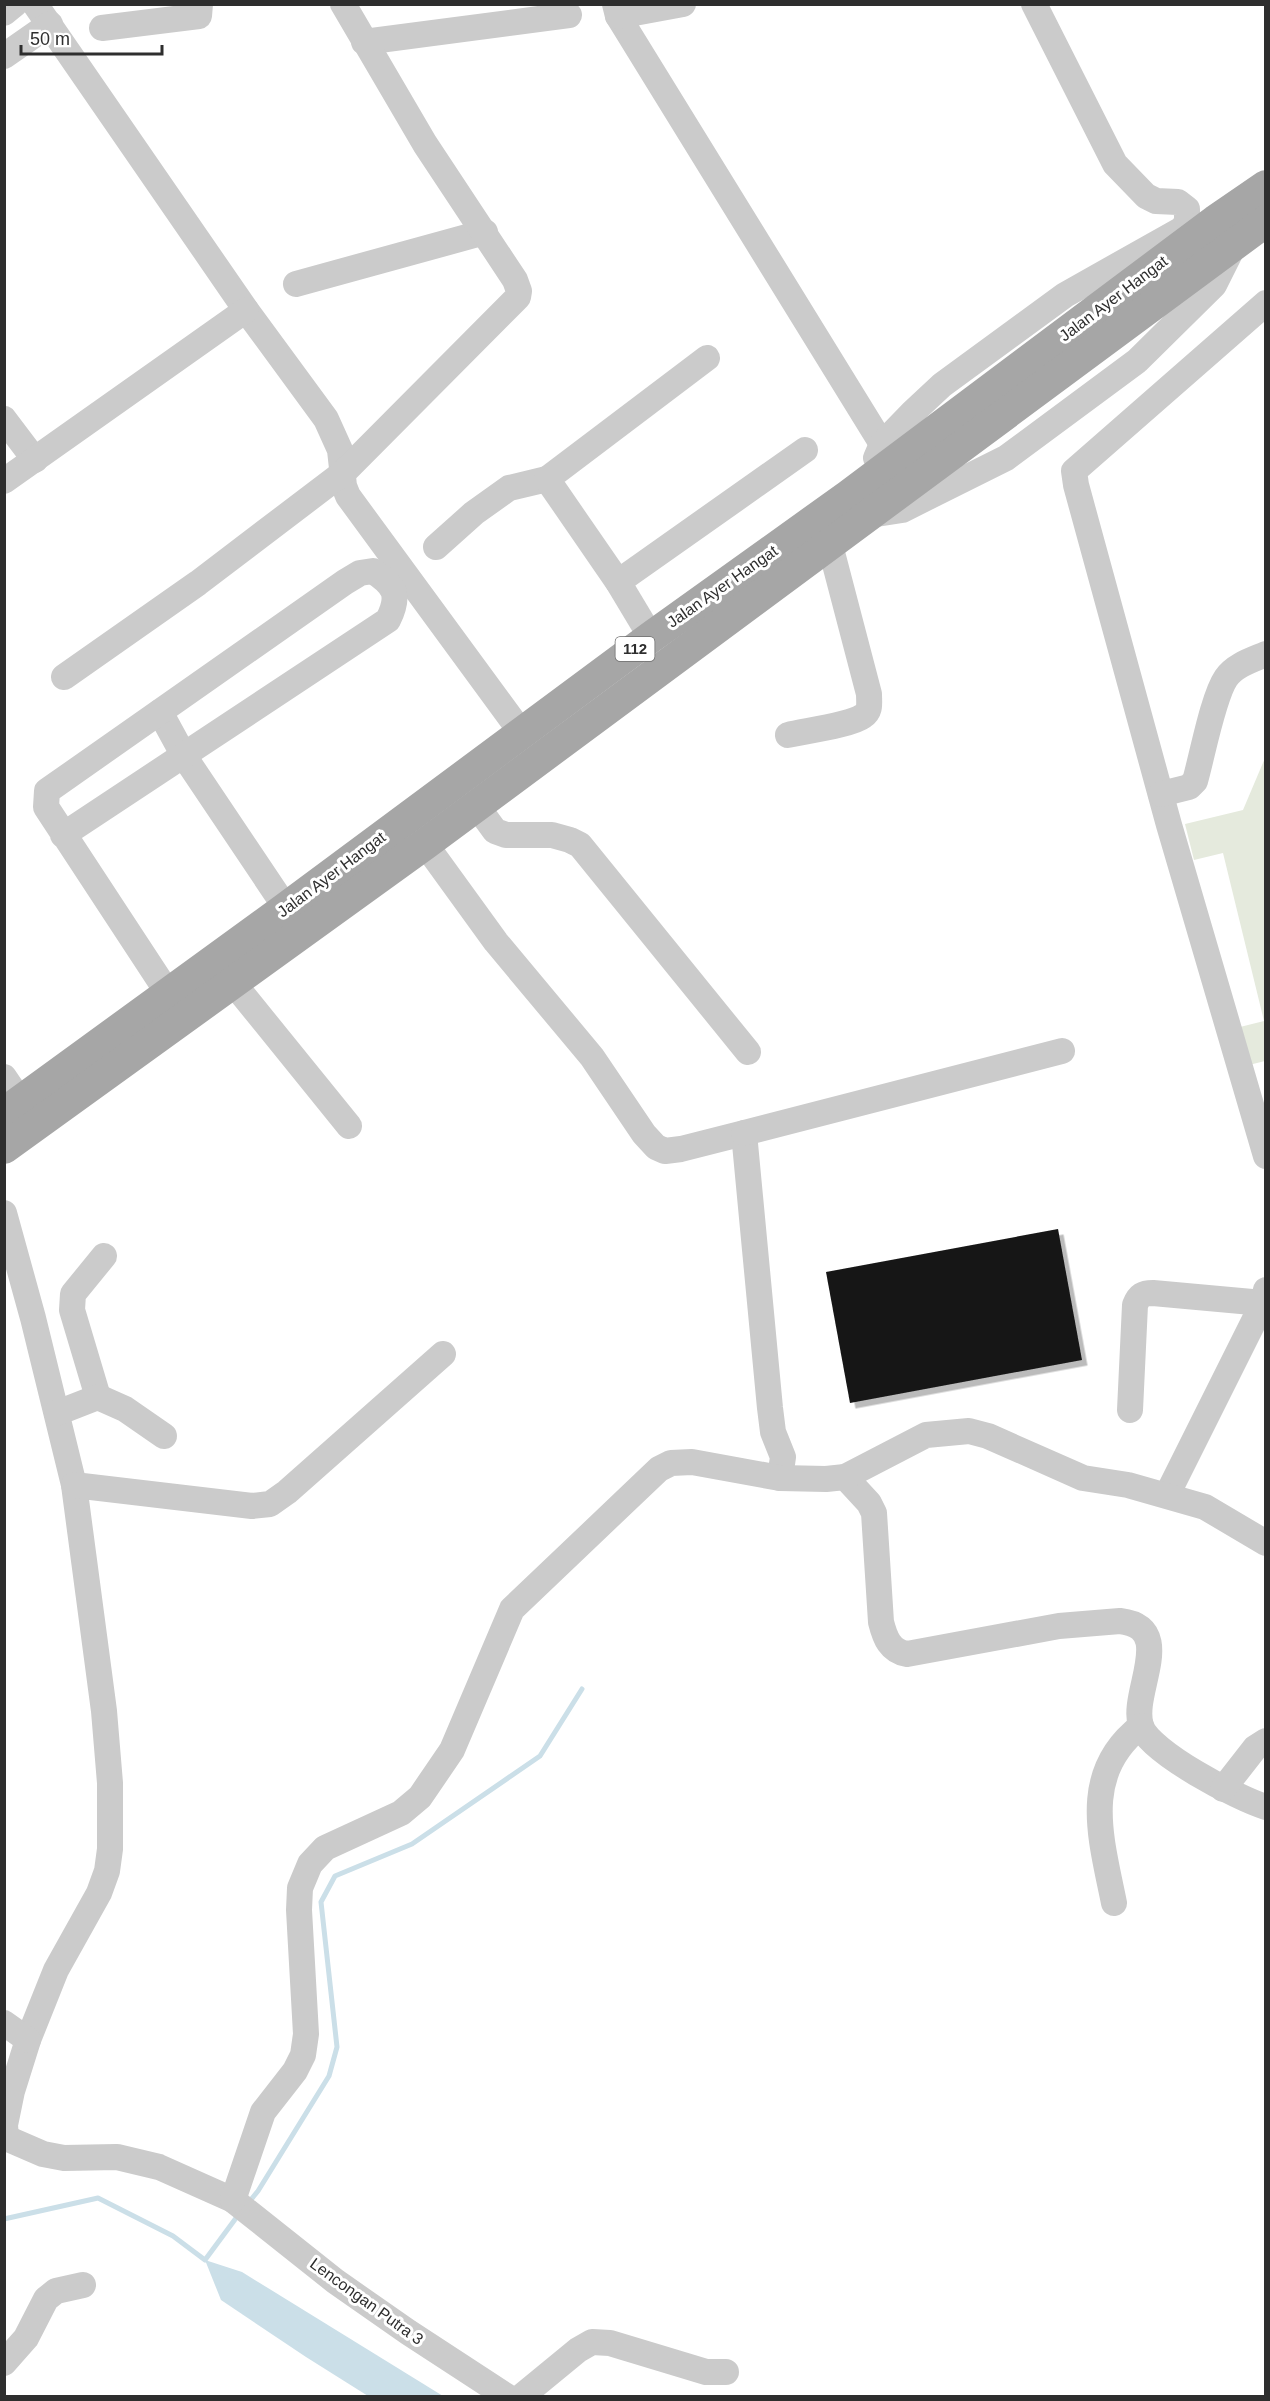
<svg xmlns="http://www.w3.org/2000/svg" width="1270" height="2401" viewBox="0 0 1270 2401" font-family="Arial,sans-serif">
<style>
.green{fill:#e5eadd}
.water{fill:#cbdfe8}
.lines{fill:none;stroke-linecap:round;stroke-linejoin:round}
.stream{stroke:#cbdfe8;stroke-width:5}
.building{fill:#151515;filter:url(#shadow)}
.minor{stroke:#cbcbcb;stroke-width:26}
.major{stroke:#a6a6a6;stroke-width:32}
.labels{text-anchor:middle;stroke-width:6;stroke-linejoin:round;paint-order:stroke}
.shield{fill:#fff;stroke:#6d6d6d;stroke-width:1.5}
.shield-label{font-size:15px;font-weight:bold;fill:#2e2e2e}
.street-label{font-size:16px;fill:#2e2e2e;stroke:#fff}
</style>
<defs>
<filter id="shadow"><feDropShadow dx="5.5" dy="5.5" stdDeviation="0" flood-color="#0004"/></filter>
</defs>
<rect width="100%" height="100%" fill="#fff"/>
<!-- green -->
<path class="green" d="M 1265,758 L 1265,1061 L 1249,1065 L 1240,1027 L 1264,1021 L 1223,853 L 1194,860 L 1185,824 L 1243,810 Z"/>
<!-- water -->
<path class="water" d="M 205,2260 L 242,2272 L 443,2396 L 368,2396 L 306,2357 L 221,2300 Z"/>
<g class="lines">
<!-- stream -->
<g class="stream">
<path d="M 249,2202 L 258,2191 L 329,2076 L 337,2047 L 321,1902 L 335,1876 L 412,1844 L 540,1756 L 582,1689"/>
<path d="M 4,2219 L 98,2198 L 173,2236 L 205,2260 L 239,2214"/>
</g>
</g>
<!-- building -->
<path class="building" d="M 1058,1229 L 1082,1360 L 850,1403 L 826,1272 Z"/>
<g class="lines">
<!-- minor -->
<g class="minor">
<path d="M 35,4 L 246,310 L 326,419 L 340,450 L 344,486 L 348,496 L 521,732"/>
<path d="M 615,4 L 618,16 L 882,444"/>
<path d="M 1034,4 L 1115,164 L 1146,196 L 1156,201 L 1178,202 L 1187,209 L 1187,220 L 1184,228"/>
<path d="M 4,13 L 15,4"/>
<path d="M 618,16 L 683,4"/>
<path d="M 102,28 L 199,16 L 200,4"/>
<path d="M 364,42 L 569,15"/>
<path d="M 4,56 L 50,24"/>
<path d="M 296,284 L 485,232"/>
<path d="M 1266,303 L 1074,471 L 1076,485 L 1169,825 L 1266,1156"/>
<path d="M 4,419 L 35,460"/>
<path d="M 876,458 L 882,444 L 912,413 L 942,385 L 1065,295 L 1184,228 L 1194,226"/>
<path d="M 4,481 L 246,310"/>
<path d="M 870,515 L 902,510 L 1006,458 L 1137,361 L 1214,285 L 1234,245"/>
<path d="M 436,547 L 474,513 L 509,488 L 547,479"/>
<path d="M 618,582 L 805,450"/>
<path d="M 651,637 L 618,582 L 547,479 L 707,358"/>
<path d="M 64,677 L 198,583 L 344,472 L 518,297 L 519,291 L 515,280 L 425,144 L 343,4"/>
<path d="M 160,712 L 184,756 L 286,908"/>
<path d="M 788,735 C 804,731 851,725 863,716 C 871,711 869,703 869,694 L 830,545"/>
<path d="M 1161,794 L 1189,787 L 1195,781 C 1202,757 1213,697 1226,678 C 1235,665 1252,660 1266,654"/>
<path d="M 476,805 L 495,831 L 506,835 L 552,835 L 570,840 L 580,845 L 748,1052"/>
<path d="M 63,835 L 388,620 C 400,596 396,586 373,571 L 360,573 L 345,582 L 47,791 L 46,807 L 168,993"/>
<path d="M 425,844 L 496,942 L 592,1057 L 644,1134 L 656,1147 L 665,1151 L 681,1149 L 744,1133 L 770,1408 L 773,1432 L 783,1457 L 780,1478"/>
<path d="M 234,984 L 349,1126"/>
<path d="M 4,1077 L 21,1102"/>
<path d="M 744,1133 L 1062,1051"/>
<path d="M 4,1213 L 33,1318 L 74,1485 L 104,1711 L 110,1783 L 110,1849 L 107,1871 L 99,1893 L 56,1970 L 28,2040 L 12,2091 L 5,2125 L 6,2138"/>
<path d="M 98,1397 L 72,1310 L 73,1294 L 104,1256"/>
<path d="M 1130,1410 L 1135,1305 C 1139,1295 1143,1293 1153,1293 L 1263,1303"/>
<path d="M 57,1413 L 98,1397 L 125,1409 L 164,1436"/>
<path d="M 845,1477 L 869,1503 L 874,1513 L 881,1622 C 885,1638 890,1651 907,1654 L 1059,1626 L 1120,1621 C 1178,1628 1130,1692 1141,1726 C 1149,1752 1239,1799 1266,1807"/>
<path d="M 74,1485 L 252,1506 L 270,1504 L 287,1492 L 443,1354"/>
<path d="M 1167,1495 L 1263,1303 L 1266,1290"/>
<path d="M 1223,1789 L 1255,1748 L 1266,1741"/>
<path d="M 1114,1903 C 1101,1838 1080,1773 1141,1726"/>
<path d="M 4,2023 L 28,2040"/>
<path d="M 6,2138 L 43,2154 L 64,2158 L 117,2157 L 159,2167 L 233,2200 L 335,2281 L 408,2332 L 506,2396"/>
<path d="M 233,2200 L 263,2112 L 295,2071 L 303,2055 L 306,2034 L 299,1910 L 300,1888 L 310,1864 L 325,1848 L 401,1813 L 420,1797 L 452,1750 L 512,1609 L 659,1469 L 671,1463 L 692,1462 L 780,1478 L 826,1479 L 845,1477 L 926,1435 L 969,1431 L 988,1436 L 1083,1478 L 1128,1485 L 1205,1507 L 1266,1543"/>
<path d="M 4,2363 L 26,2338 L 46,2299 L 56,2291 L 83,2285"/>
<path d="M 522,2396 L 578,2350 L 592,2342 L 610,2343 L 706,2372 L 726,2372"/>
</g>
<!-- major -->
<g class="major">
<path d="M 4,1113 L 286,908 L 651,637 L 848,496 L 1215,221 L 1266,186"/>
<path d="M 4,1148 L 425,844 L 1266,221"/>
</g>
</g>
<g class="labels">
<!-- shield labels -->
<rect class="shield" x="615.5" y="637" width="39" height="24" rx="4.5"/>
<g class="shield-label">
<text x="635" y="654">112</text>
</g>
<!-- street labels -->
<g class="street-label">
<text transform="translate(1113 298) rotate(-37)" y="6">Jalan Ayer Hangat</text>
<text transform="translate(722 586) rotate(-35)" y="6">Jalan Ayer Hangat</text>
<text transform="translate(331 874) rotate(-37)" y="6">Jalan Ayer Hangat</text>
<text transform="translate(367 2301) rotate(36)" y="6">Lencongan Putra 3</text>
</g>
</g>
<!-- border -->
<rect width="1270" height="2401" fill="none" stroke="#2e2e2e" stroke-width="12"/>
<!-- scale -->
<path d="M21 45v9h141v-9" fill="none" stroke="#2e2e2e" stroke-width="3"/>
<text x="30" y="45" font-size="18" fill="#2e2e2e" stroke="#ffffff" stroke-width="4.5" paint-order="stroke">50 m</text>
</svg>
